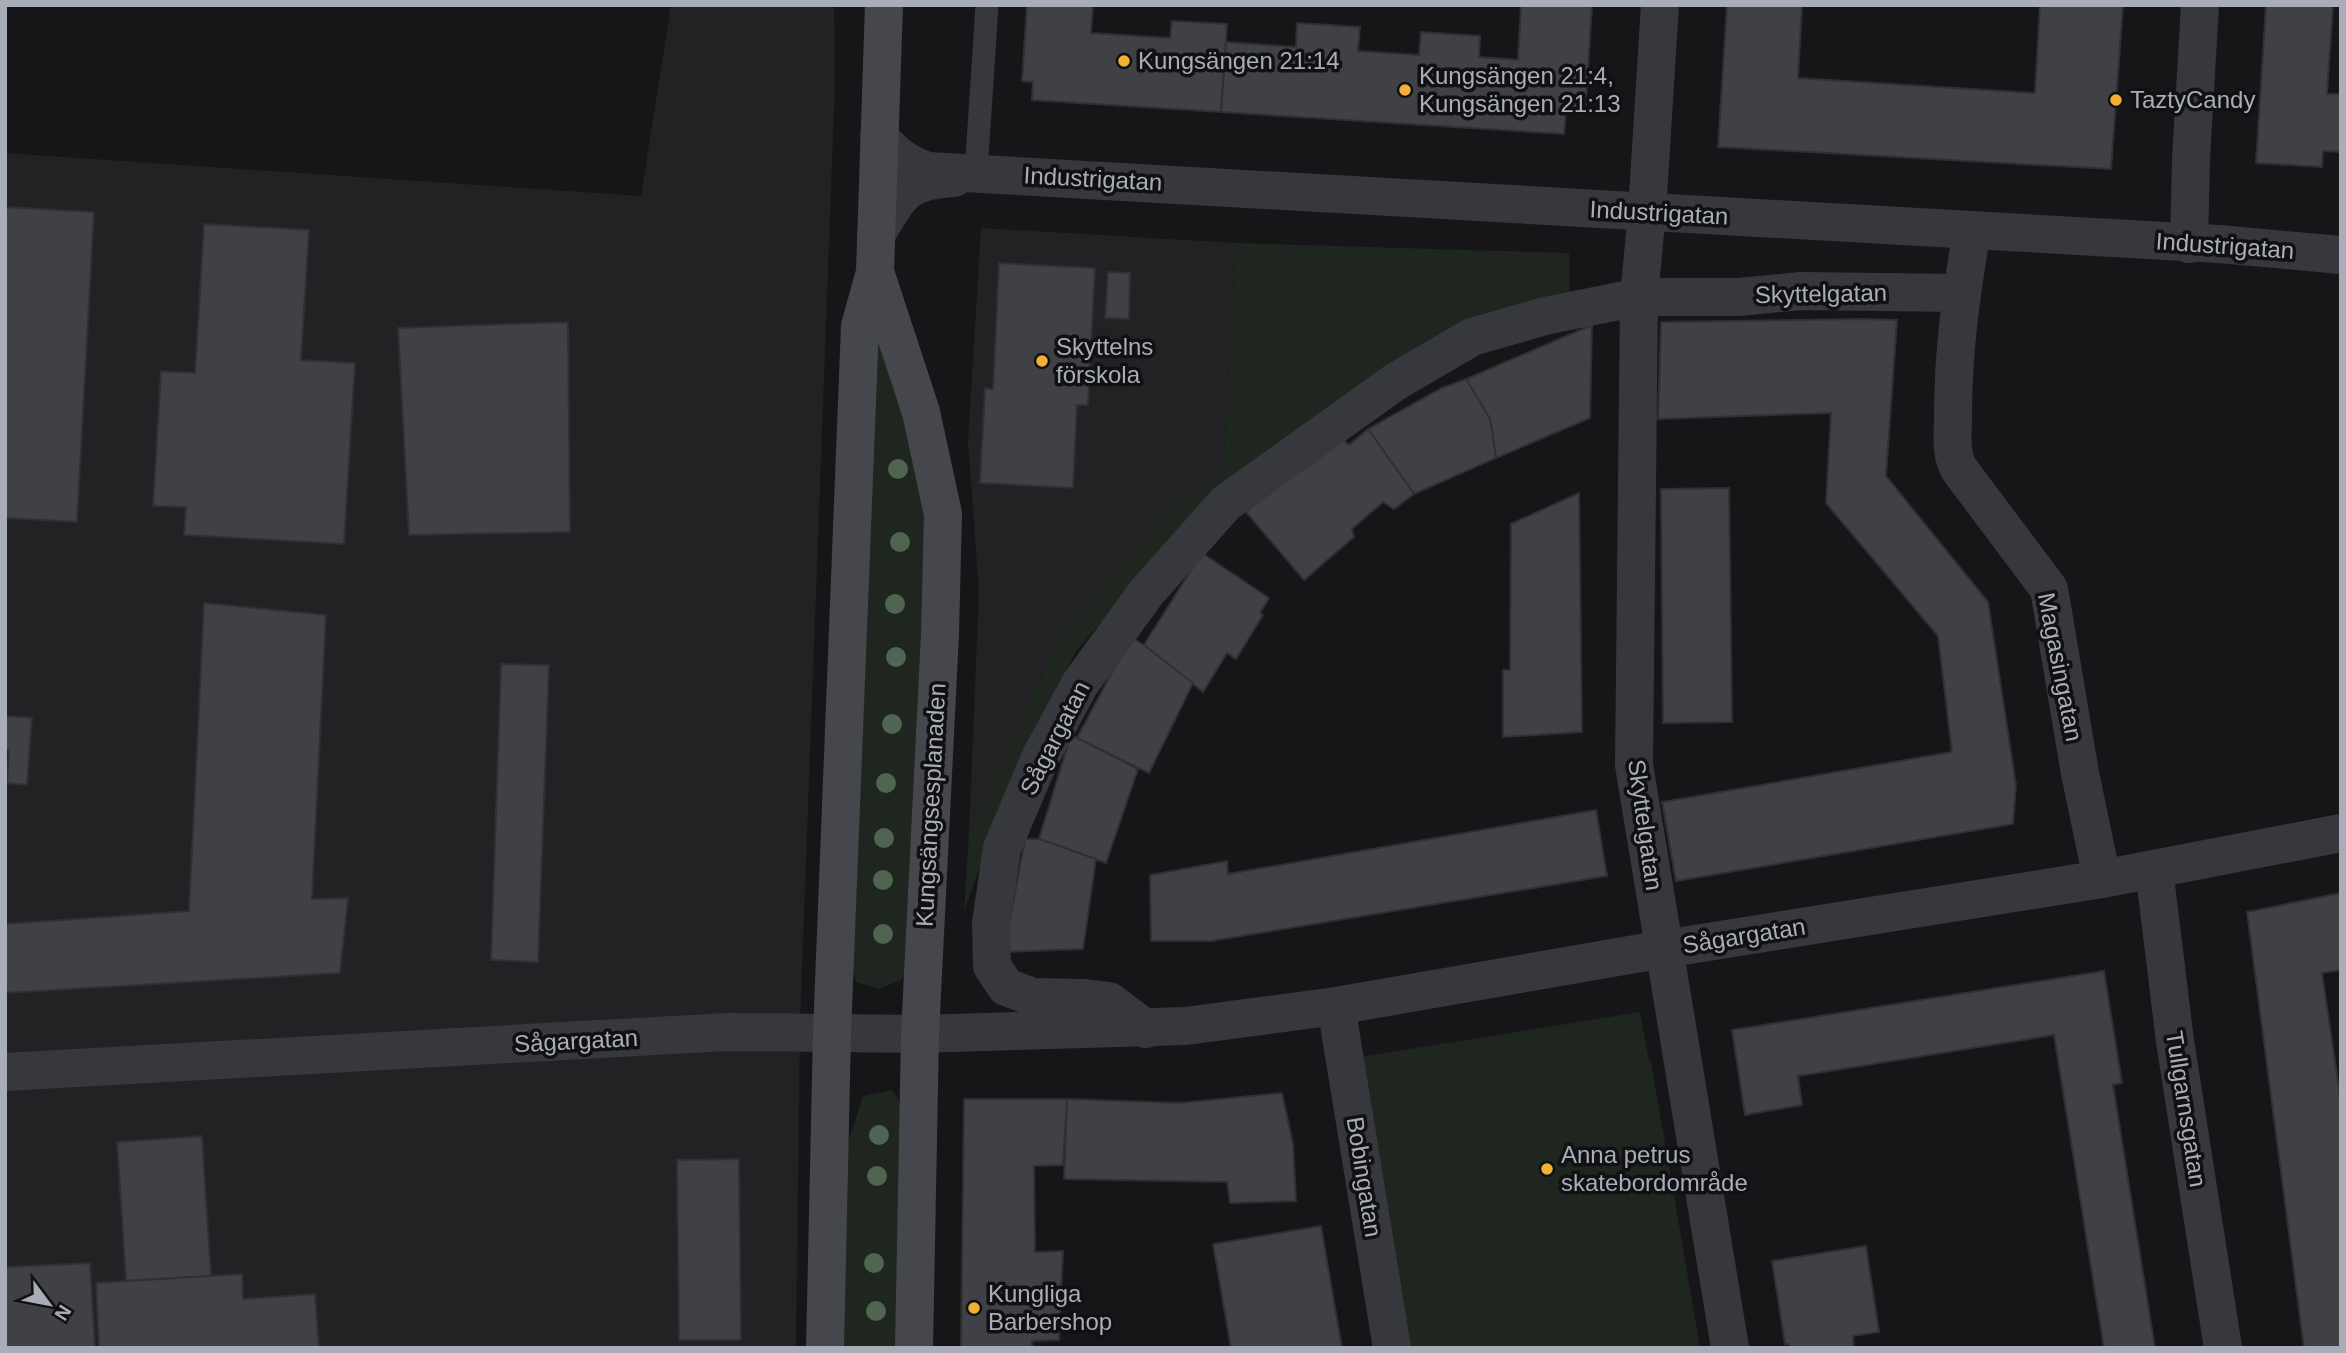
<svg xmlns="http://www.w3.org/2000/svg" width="2346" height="1353" viewBox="0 0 2346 1353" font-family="Helvetica,sans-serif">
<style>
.built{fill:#222225}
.green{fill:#1e261f}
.building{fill:#404145;stroke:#303034;stroke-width:2}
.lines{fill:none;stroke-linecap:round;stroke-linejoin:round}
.lane{stroke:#37383d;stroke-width:23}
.street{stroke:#37383d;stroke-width:38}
.secondary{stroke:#45474d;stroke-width:38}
.tree{fill:#506452}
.poi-dot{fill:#f2b134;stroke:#111113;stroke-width:2.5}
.labels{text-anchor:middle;stroke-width:7;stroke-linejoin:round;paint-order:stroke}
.poi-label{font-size:24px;fill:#a8adb8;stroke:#111113;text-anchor:start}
.street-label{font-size:24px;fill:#a8adb8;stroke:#111113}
</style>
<rect width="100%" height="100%" fill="#161618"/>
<!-- built -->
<g class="built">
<path d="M 671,5 L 834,5 L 835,82 L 800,1022 L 796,1348 L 5,1348 L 5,153 L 641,196 Z"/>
<path d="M 981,228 L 1236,243 L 1223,471 L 1174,505 L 1059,639 L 969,833 L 979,591 L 968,441 Z"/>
</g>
<!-- green -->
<g class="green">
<path d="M 1236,243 L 1569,253 L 1570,319 L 1397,375 L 1188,523 L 1076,651 L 1006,794 L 964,911 L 969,833 L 1059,639 L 1174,505 L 1223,471 Z"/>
<path d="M 883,340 L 936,518 L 915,952 L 902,979 L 880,989 L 856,982 L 850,960 L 872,342 Z"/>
<path d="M 1640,1012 L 1649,1061 L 1651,1061 L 1700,1348 L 1410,1348 L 1354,1058 Z"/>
<path d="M 892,1090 L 904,1107 L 898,1348 L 842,1348 L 844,1156 L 863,1096 Z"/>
</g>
<!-- building -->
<g class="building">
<path d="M 1027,5 L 1093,5 L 1091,33 L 1170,38 L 1172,21 L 1227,24 L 1221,112 L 1032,100 L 1033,82 L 1022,81 Z"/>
<path d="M 1521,5 L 1592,5 L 1585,115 L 1566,113 L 1564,134 L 1221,112 L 1226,42 L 1296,47 L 1297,23 L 1360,27 L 1358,51 L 1419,55 L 1421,32 L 1480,36 L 1479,57 L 1518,60 Z"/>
<path d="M 1727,5 L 1802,5 L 1798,78 L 2035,93 L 2040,5 L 2123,5 L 2111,169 L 1718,147 Z"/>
<path d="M 2266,5 L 2333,5 L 2327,94 L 2341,94 L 2341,152 L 2323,151 L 2322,167 L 2256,163 Z"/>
<path d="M 5,207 L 94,212 L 77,522 L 5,518 Z"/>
<path d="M 204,224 L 309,230 L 301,360 L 355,363 L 344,544 L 184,535 L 186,507 L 153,506 L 161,371 L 195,373 Z"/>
<path d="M 999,263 L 1095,268 L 1088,405 L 1077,405 L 1073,488 L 980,483 L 985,388 L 993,389 Z"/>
<path d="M 1108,272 L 1130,273 L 1129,319 L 1105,318 Z"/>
<path d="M 1861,319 L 1897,320 L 1886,476 L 1988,602 L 2016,785 L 2013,824 L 1676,881 L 1662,802 L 1952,752 L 1938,636 L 1826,503 L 1831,413 L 1658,419 L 1661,322 Z"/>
<path d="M 568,322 L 570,532 L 409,535 L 398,328 Z"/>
<path d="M 1592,325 L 1590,418 L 1496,458 L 1490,419 L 1466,379 Z"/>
<path d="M 1466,379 L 1490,419 L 1496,458 L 1414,494 L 1368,429 L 1442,388 Z"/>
<path d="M 1368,429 L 1414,494 L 1394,509 L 1383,502 L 1352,529 L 1354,537 L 1304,580 L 1246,512 L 1336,435 L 1349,445 Z"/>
<path d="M 1729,488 L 1732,722 L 1663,723 L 1661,489 Z"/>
<path d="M 1579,493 L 1582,732 L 1503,737 L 1503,670 L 1510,670 L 1511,524 Z"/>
<path d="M 1202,553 L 1269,598 L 1260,613 L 1263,615 L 1236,659 L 1227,653 L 1203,692 L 1144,645 Z"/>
<path d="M 204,603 L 326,615 L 312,899 L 348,898 L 340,973 L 5,993 L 5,924 L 189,911 Z"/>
<path d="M 1131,637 L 1144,645 L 1193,683 L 1149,773 L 1077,738 Z"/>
<path d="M 501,664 L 549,665 L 538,962 L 491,960 Z"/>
<path d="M 5,716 L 32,718 L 27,785 L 7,783 L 9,750 L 5,750 Z"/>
<path d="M 1071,735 L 1138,769 L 1106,863 L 1039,839 Z"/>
<path d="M 1596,810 L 1607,876 L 1211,941 L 1151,941 L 1150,875 L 1227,861 L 1228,874 Z"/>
<path d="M 1025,839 L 1039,839 L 1096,859 L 1083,949 L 1004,952 Z"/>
<path d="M 2341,893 L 2341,970 L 2322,973 L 2341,1102 L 2341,1348 L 2304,1348 L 2247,912 Z"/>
<path d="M 2104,971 L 2122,1083 L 2113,1085 L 2155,1348 L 2104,1348 L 2054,1035 L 1798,1076 L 1802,1105 L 1745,1115 L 1732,1030 Z"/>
<path d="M 1282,1093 L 1293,1144 L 1296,1201 L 1230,1203 L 1227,1182 L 1064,1179 L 1067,1099 L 1179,1103 Z"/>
<path d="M 964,1099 L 1067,1099 L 1063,1165 L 1034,1166 L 1035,1252 L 1063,1251 L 1059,1340 L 1032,1341 L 1032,1348 L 961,1348 Z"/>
<path d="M 202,1136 L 211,1276 L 126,1281 L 117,1142 Z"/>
<path d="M 739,1159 L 741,1340 L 679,1340 L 677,1160 Z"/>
<path d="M 1321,1226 L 1342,1348 L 1231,1348 L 1213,1244 Z"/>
<path d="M 1866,1246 L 1879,1332 L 1853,1336 L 1854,1348 L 1790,1348 L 1789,1344 L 1785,1344 L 1772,1261 Z"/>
<path d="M 90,1263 L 95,1348 L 5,1348 L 5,1267 Z"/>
<path d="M 242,1274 L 243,1299 L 315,1294 L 319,1348 L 99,1348 L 96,1283 Z"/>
</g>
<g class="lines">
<!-- lane -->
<path class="lane" d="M 976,173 L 987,5"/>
<!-- street -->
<g class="street">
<path d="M 1660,5 L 1647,212 L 1639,297 L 1634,765 L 1730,1348"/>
<path d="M 879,136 C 893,153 906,164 928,171 L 2219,244 L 2341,255"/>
<path d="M 1972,231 C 1961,294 1953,352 1953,416 C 1953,434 1950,453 1959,469 L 2049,589 L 2080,773 L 2102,879"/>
<path d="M 876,235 C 900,196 902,181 954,178"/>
<path d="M 2189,244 L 2191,159 L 2200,5"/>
<path d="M 2154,869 L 2175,1041 L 2223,1348"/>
<path d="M 1336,1006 L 1392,1348"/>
<path d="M 1146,1029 L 1109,1001 L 1085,998 L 1033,997 L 1006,987 L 992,966 L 991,923 L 1002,848 L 1041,756 L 1080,684 L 1146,593 L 1226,503 L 1395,382 L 1472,337 L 1545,316 L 1639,297 L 1739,297 L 1801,291 L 1961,293"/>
<path d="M 5,1072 L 727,1032 L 920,1034 L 1186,1026 L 1336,1006 L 1664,949 L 2102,879 L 2341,833"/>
</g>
<!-- secondary -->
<g class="secondary">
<path d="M 875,272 L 921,412 L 943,514 L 940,634 L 920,1034 L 914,1348"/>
<path d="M 825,1348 L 832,1033 L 860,326 L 875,272 L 884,5"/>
</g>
</g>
<!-- trees -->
<g class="tree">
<circle cx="898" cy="469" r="10"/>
<circle cx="900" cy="542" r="10"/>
<circle cx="895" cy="604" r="10"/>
<circle cx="896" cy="657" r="10"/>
<circle cx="892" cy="724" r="10"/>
<circle cx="886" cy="783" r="10"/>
<circle cx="884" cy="838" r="10"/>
<circle cx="883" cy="880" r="10"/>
<circle cx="883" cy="934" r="10"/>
<circle cx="879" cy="1135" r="10"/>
<circle cx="877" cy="1176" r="10"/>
<circle cx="874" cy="1263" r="10"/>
<circle cx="876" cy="1311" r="10"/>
</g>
<!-- markers -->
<g class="poi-dot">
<circle cx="1124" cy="61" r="7"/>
<circle cx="1405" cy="90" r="7"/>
<circle cx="2116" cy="100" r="7"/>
<circle cx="1042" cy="361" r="7"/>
<circle cx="1547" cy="1169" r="7"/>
<circle cx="974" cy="1308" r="7"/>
</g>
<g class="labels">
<!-- poi labels -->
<g class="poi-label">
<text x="1138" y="69">Kungsängen 21:14</text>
<text x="1419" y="84">Kungsängen 21:4,<tspan x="1419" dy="28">Kungsängen 21:13</tspan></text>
<text x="2130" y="108">TaztyCandy</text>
<text x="1056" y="355">Skyttelns<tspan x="1056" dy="28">förskola</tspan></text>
<text x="1561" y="1163">Anna petrus<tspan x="1561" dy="28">skatebordområde</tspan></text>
<text x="988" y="1302">Kungliga<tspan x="988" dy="28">Barbershop</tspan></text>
</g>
<!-- street labels -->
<g class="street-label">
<text transform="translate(1093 179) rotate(3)" y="8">Industrigatan</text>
<text transform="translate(1659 213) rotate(3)" y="8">Industrigatan</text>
<text transform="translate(2225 246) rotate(4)" y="8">Industrigatan</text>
<text transform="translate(1821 294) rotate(-1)" y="8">Skyttelgatan</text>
<text transform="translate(2060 667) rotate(79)" y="8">Magasingatan</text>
<text transform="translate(1055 738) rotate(-63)" y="8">Sågargatan</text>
<text transform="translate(931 805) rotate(-87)" y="8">Kungsängsesplanaden</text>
<text transform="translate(1645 825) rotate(82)" y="8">Skyttelgatan</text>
<text transform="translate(1744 936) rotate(-9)" y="8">Sågargatan</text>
<text transform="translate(576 1041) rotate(-3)" y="8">Sågargatan</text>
<text transform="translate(2186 1109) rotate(81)" y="8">Tullgarnsgatan</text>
<text transform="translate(1364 1177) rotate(81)" y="8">Bobingatan</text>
</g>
</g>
<!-- border -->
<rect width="2346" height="1353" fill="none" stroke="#a8adb8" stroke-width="14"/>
<!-- north arrow -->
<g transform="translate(49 1304) rotate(122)" stroke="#111113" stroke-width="5" paint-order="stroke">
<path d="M0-5L12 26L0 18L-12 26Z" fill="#a8adb8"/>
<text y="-10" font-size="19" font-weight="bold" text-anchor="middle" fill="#a8adb8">N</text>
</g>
</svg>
